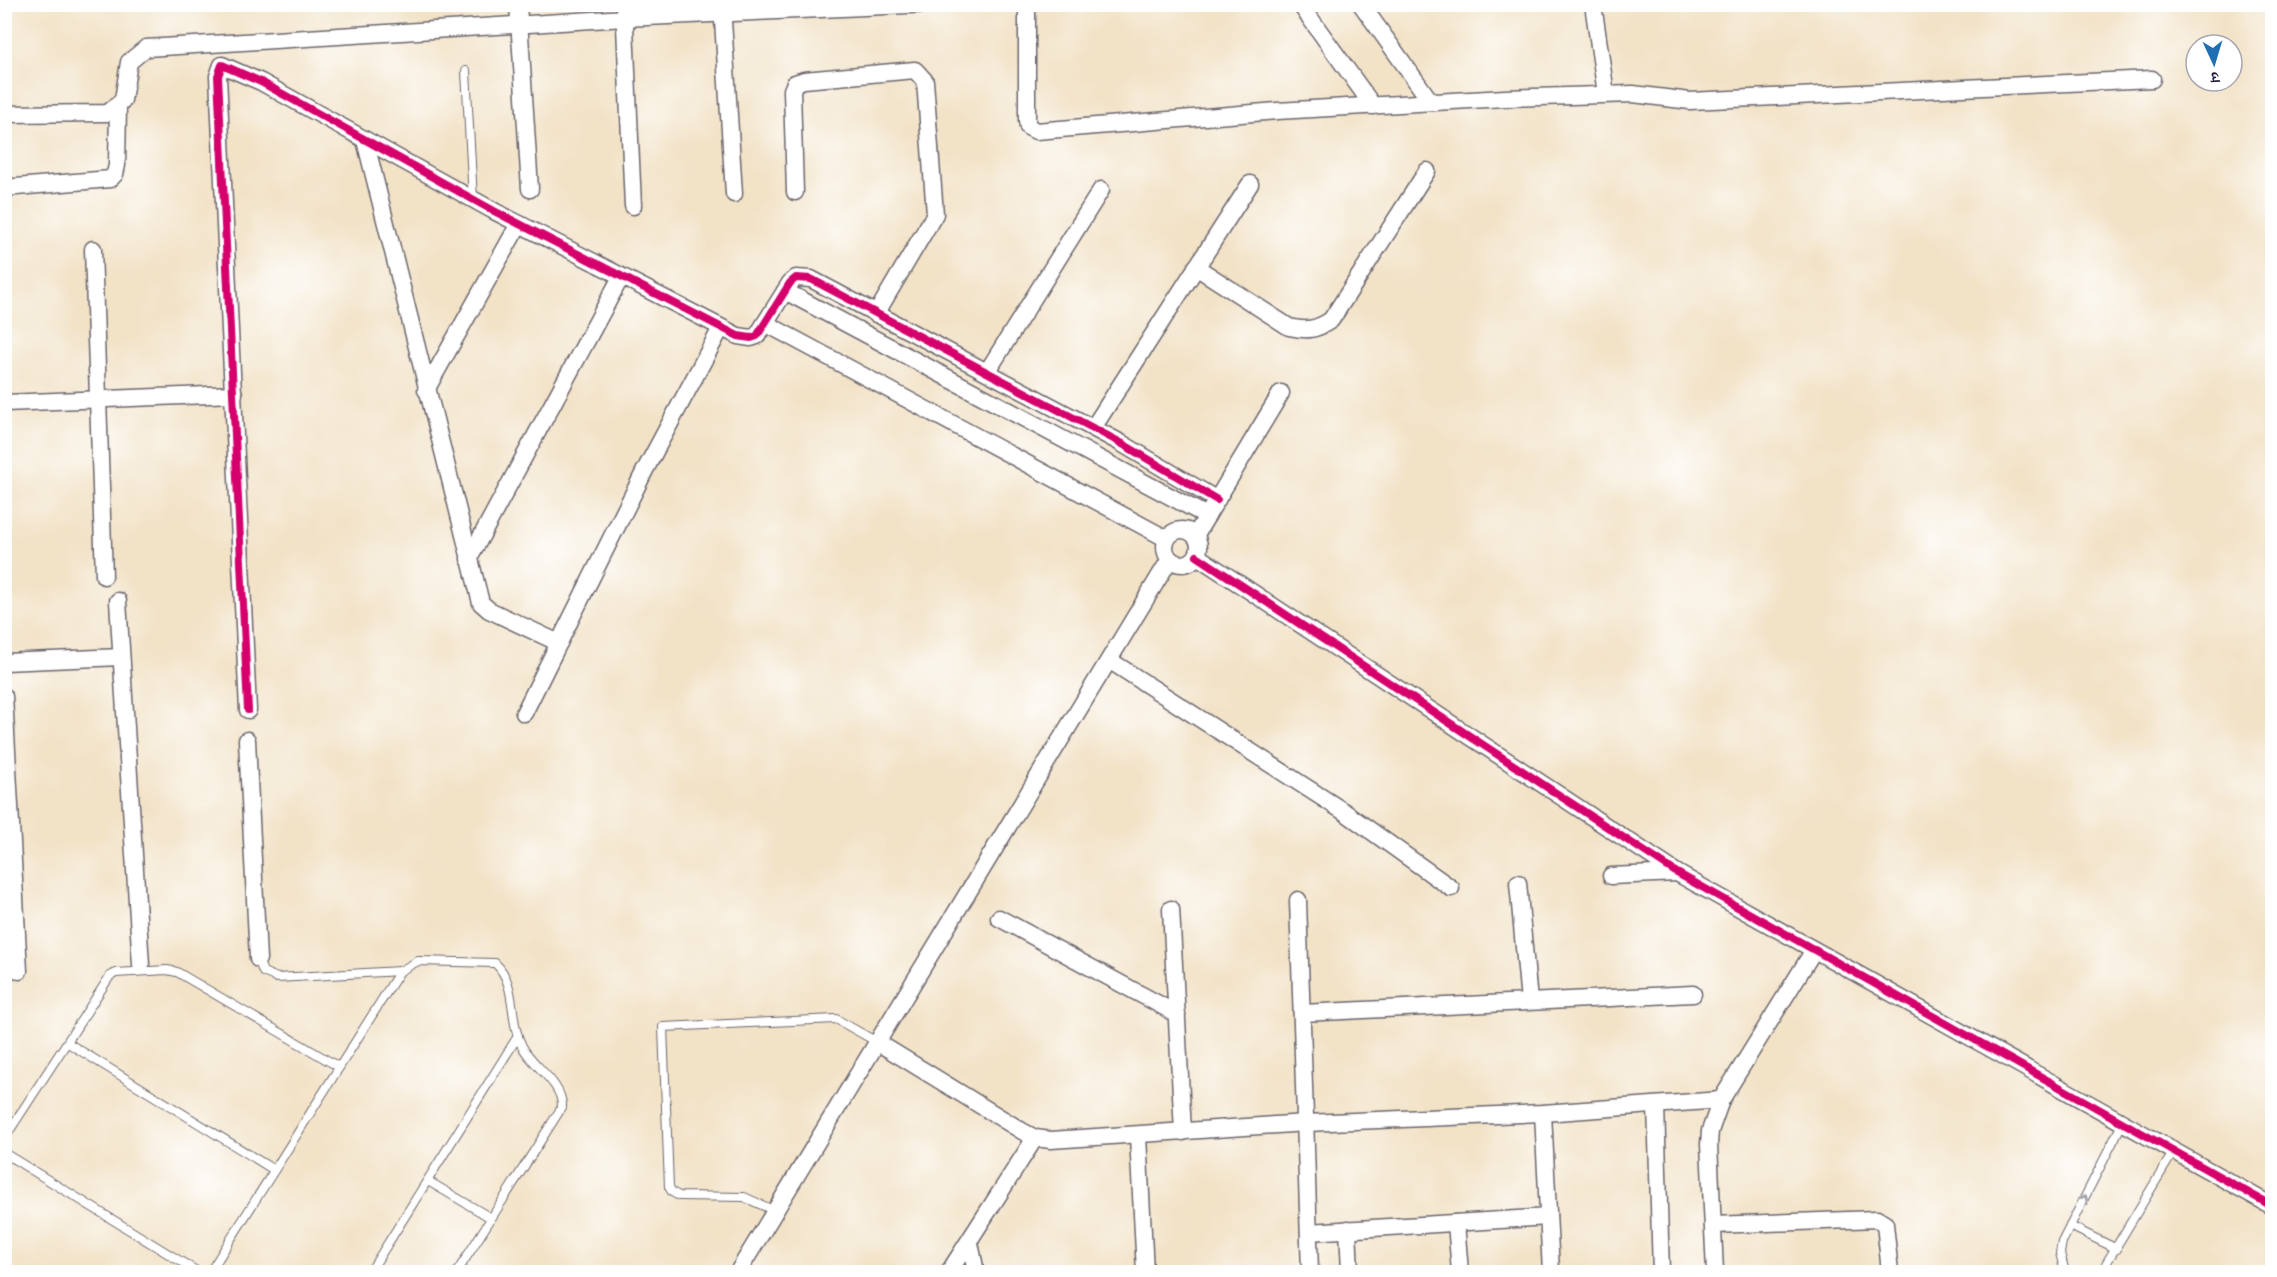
<svg xmlns="http://www.w3.org/2000/svg" width="2277" height="1277" viewBox="0 0 2277 1277" font-family="'IM FELL French Canon','Noto Serif Devanagari',serif">
<style>
.lines{fill:none;stroke-linecap:round;stroke-linejoin:round}
.service-casing{stroke:#6b656c;stroke-width:10}
.minor-casing{stroke:#6b656c;stroke-width:19}
.service{stroke:#fff;stroke-width:8}
.minor{stroke:#fff;stroke-width:16}
.cycleway-casing{stroke:#fff;stroke-width:11}
.cycleway{stroke:#d6006c;stroke-width:8}
.oneway{stroke:#9c9ca7}
</style>
<rect width="100%" height="100%" fill="#fff"/>
<filter id="ink" filterUnits="userSpaceOnUse"><feTurbulence type="fractalNoise" baseFrequency=".0167" numOctaves="2"/><feDisplacementMap in="SourceGraphic" scale="12" xChannelSelector="R" yChannelSelector="G"/><feConvolveMatrix kernelMatrix="1 2 1 2 8 2 1 2 1" color-interpolation-filters="sRGB"/></filter>
<filter id="wash" filterUnits="userSpaceOnUse"><feTurbulence type="fractalNoise" baseFrequency=".008" numOctaves="4" result="noise"/><feDisplacementMap in="SourceGraphic" scale="24" xChannelSelector="R" yChannelSelector="G"/><feGaussianBlur stdDeviation="1.35" result="paint"/><feColorMatrix in="noise" values="0 0 0 0 0 0 0 0 0 0 0 0 0 0 0 0 0 1.4 0 .05"/><feComposite in="paint" operator="in"/></filter>
<g filter="url(#wash)">
<rect width="100%" height="100%" fill="#f2e2c6"/>
</g>
<g filter="url(#ink)">
<g class="lines">
<!-- service casing -->
<g class="service-casing">
<g id="service">
<path d="M 466,71 L 473,200"/>
<path d="M 258,959 L 263,972 L 277,978 L 400,971"/>
<path d="M 68,1043 L 274,1170"/>
<path d="M 4,1139 L 110,976 L 116,973 L 167,970 L 177,972 L 339,1067"/>
<path d="M 4,1153 L 198,1272"/>
<path d="M 428,1181 L 491,1218"/>
<path d="M 775,1211 L 744,1197 L 679,1196 L 672,1192 L 669,1187 L 663,1027 L 836,1019 L 877,1042"/>
<path d="M 2070,1226 L 2117,1249"/>
<path d="M 210,1272 L 400,971 L 418,961 L 495,963 C 518,984 508,1020 522,1046 C 532,1066 563,1083 562,1107 L 457,1272"/>
<path d="M 370,1272 L 518,1036"/>
<path d="M 2065,1272 L 2060,1253 L 2062,1242 L 2123,1122"/>
<path d="M 2101,1272 L 2174,1151"/>
</g>
</g>
<!-- minor casing -->
<g class="minor-casing">
<g id="minor">
<path d="M 518,4 L 530,189"/>
<path d="M 624,4 L 633,206"/>
<path d="M 1027,4 L 1027,120 L 1028,127 L 1036,131 L 1277,111 L 1505,98 L 1633,94 L 1690,101 L 2152,79"/>
<path d="M 1300,4 L 1373,106"/>
<path d="M 1361,4 L 1431,102"/>
<path d="M 1593,4 L 1606,94"/>
<path d="M 722,5 L 734,194"/>
<path d="M 4,114 L 108,113 L 123,100 L 129,62 L 146,48 L 625,18 L 930,4"/>
<path d="M 365,140 L 481,603 L 489,610 L 559,643"/>
<path d="M 4,188 L 110,179 L 115,174 L 117,165 L 118,106"/>
<path d="M 795,192 L 792,90 L 795,83 L 804,80 L 915,70 L 925,81 L 935,214 L 876,314"/>
<path d="M 93,249 L 104,576"/>
<path d="M 1196,267 L 1289,327 C 1307,331 1316,330 1331,320 L 1427,171"/>
<path d="M 785,291 L 1207,516"/>
<path d="M 765,323 L 1167,539"/>
<path d="M 987,372 L 1101,190"/>
<path d="M 426,390 L 519,224"/>
<path d="M 4,403 L 234,394"/>
<path d="M 1093,428 L 1250,184"/>
<circle cx="1182" cy="547" r="17"/>
<path d="M 1195,536 L 1281,393"/>
<path d="M 1197,556 L 1677,873 L 2272,1206"/>
<path d="M 469,559 L 621,277"/>
<path d="M 118,601 L 141,965"/>
<path d="M 1109,660 L 1346,813 L 1451,888"/>
<path d="M 4,662 L 121,657"/>
<path d="M 4,696 L 19,971"/>
<path d="M 248,710 L 218,76 L 222,65 L 261,82 L 494,211 L 738,336 L 751,338 L 757,336 L 790,283 L 796,278 L 811,279 L 1121,443 L 1217,500"/>
<path d="M 524,713 L 645,470 L 721,328"/>
<path d="M 247,740 L 258,959"/>
<path d="M 1611,876 L 1677,873"/>
<path d="M 1518,883 L 1529,1001"/>
<path d="M 1298,900 L 1310,1272"/>
<path d="M 1171,909 L 1183,1132"/>
<path d="M 999,918 L 1177,1014"/>
<path d="M 1302,1013 L 1693,994"/>
<path d="M 877,1042 L 1022,1131 L 1035,1138 L 1051,1140 L 1306,1123 L 1543,1113 L 1721,1100"/>
<path d="M 1656,1105 L 1661,1272"/>
<path d="M 1543,1113 L 1551,1272"/>
<path d="M 1138,1136 L 1145,1272"/>
<path d="M 1456,1223 L 1460,1272"/>
<path d="M 1713,1225 L 1877,1219 L 1885,1224 L 1890,1272"/>
<path d="M 1348,1229 L 1350,1272"/>
<path d="M 1309,1232 L 1548,1217"/>
<path d="M 970,1243 L 976,1272"/>
<path d="M 738,1272 L 1170,559"/>
<path d="M 949,1272 L 1035,1138"/>
<path d="M 1715,1272 L 1709,1144 L 1710,1131 L 1721,1100 L 1814,950"/>
</g>
</g>
<!-- service -->
<use href="#service" class="service"/>
<!-- minor -->
<use href="#minor" class="minor"/>
<!-- cycleway casing -->
<g class="cycleway-casing">
<g id="cycleway">
<path d="M 1197,556 L 1677,873 L 2272,1206"/>
<path d="M 248,710 L 218,76 L 222,65 L 261,82 L 494,211 L 738,336 L 751,338 L 757,336 L 790,283 L 796,278 L 811,279 L 1121,443 L 1217,500"/>
</g>
</g>
<!-- cycleway -->
<use href="#cycleway" class="cycleway"/>
</g>
<!-- one-way arrows -->
<defs><path id="oneway-chevron" d="M-2-3.5L2.5 0L-2 3.5" fill="none" stroke-width="1.6" stroke-linecap="round" stroke-linejoin="round" transform="scale(1.5)"/></defs>
<use class="oneway" href="#oneway-chevron" transform="translate(2084 1199) rotate(-63)"/>
</g>
<!-- margin -->
<rect width="2277" height="1277" fill="none" stroke="#fff" stroke-width="24"/>
<!-- north arrow -->
<g transform="translate(2214 63) rotate(176)"><circle r="28" fill="#ffffff" stroke="#a7a7b1" stroke-width="1.5"/>
<path d="M0-4.5L10 22L0 15L-10 22Z" fill="#1f6fb2"/>
<text y="-9" font-size="16" font-weight="bold" text-anchor="middle" fill="#22223b">उ</text>
</g>
</svg>
